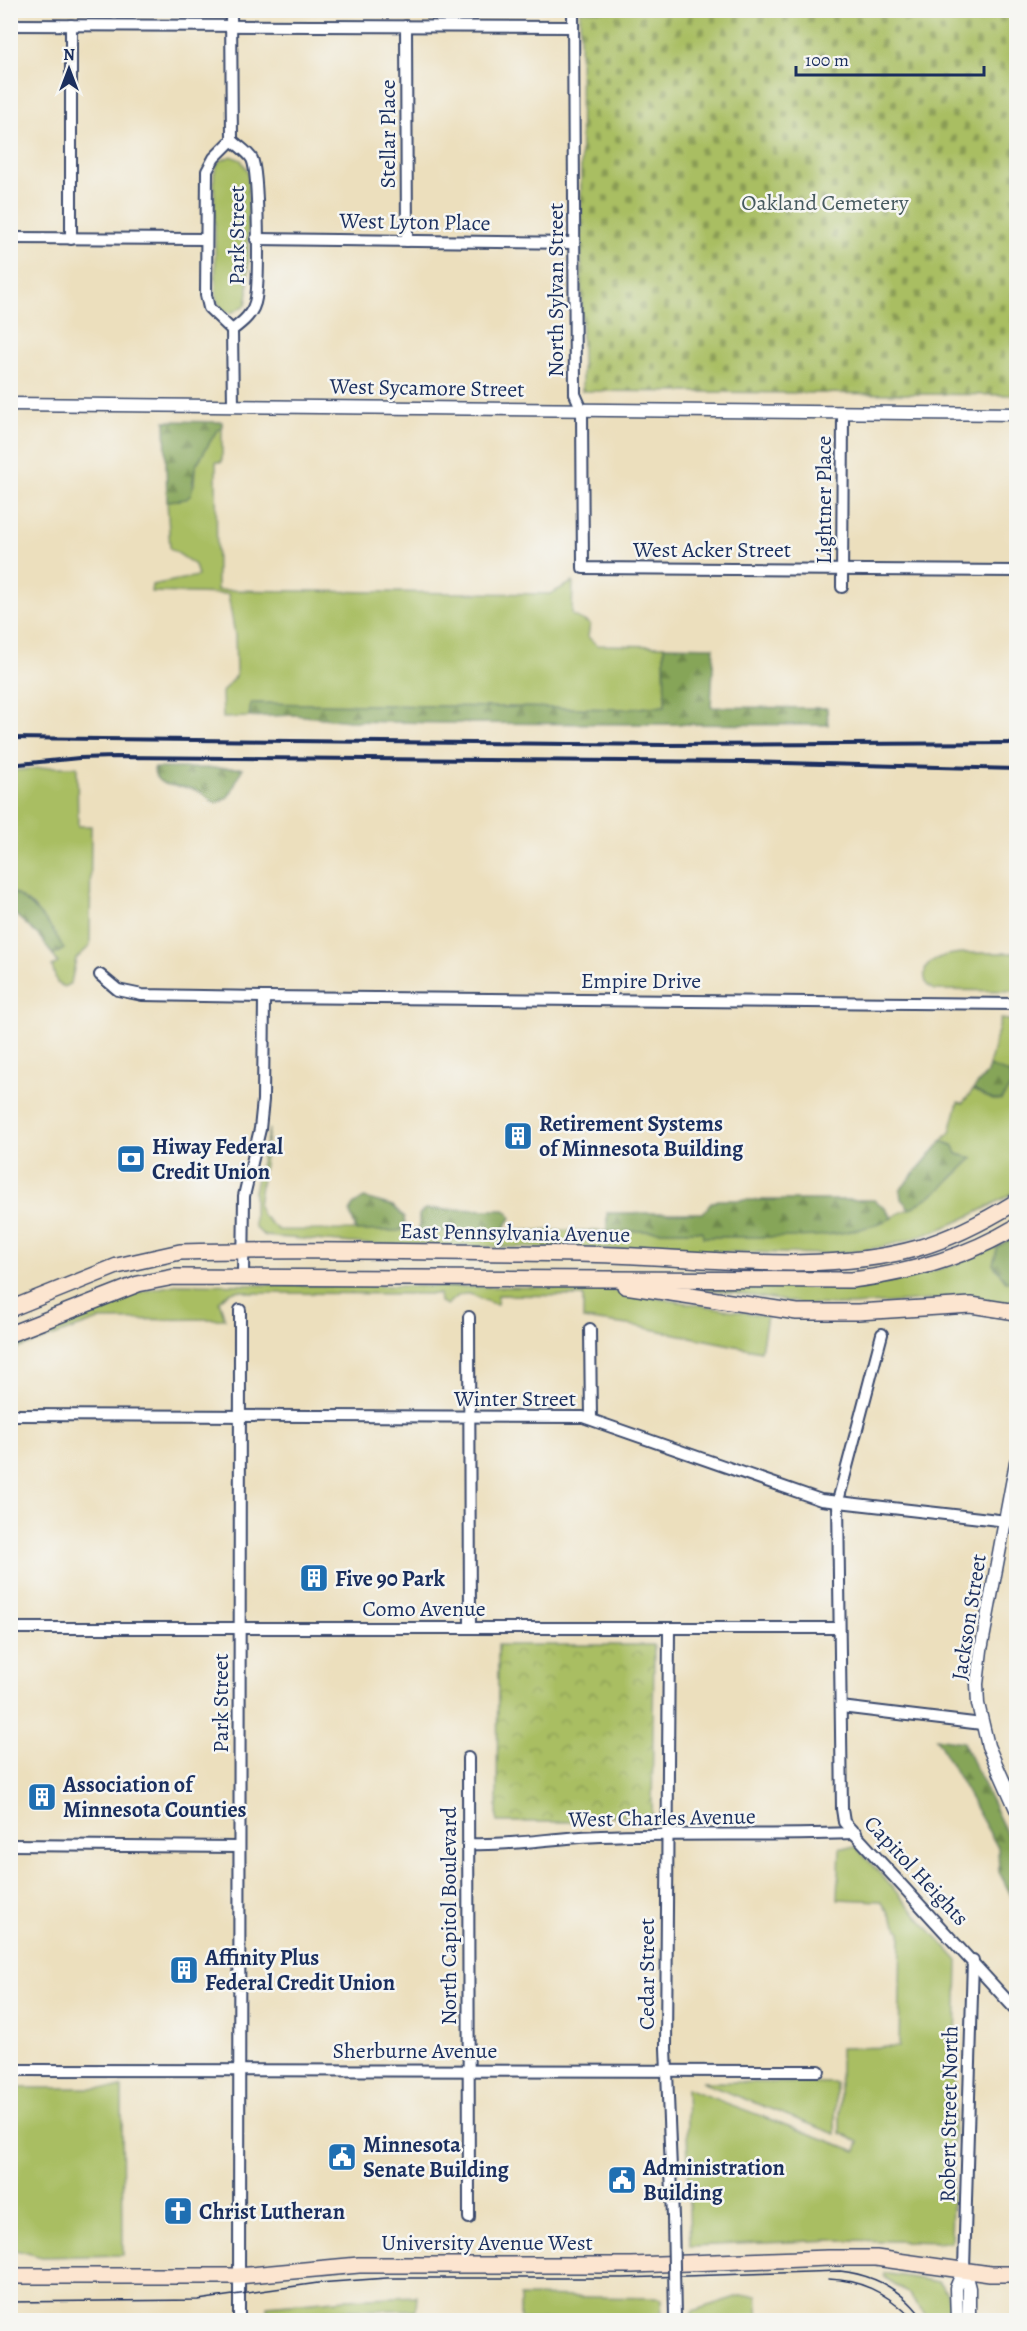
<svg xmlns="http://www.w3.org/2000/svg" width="1027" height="2331" viewBox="0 0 1027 2331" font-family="Alegreya,serif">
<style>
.green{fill:#a9be62;stroke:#627660;stroke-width:1.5}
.forest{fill:url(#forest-firs);stroke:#506a5b;stroke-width:1.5}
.cemetery{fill:url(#cemetery-stones);stroke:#627660;stroke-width:1.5}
.park{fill:url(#park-crowns);stroke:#627660;stroke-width:1.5}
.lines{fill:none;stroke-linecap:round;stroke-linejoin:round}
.minor-casing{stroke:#3a496c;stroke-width:14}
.tertiary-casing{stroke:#3a496c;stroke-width:15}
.secondary-casing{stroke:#3a496c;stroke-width:18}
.minor{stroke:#fff;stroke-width:10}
.tertiary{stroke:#fff;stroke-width:12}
.secondary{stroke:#fce5d0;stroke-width:15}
.tram{stroke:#1b2f5e;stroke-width:1.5}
.rail{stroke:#1b2f5e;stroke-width:4}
.minor-bridge-casing{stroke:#3a496c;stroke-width:14;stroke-linecap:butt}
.minor-bridge{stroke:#fff;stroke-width:10}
.labels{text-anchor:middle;stroke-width:5;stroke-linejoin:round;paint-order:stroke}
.street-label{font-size:22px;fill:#1b2f5e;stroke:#f6f6f2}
.park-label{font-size:22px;fill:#465a5f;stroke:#f6f6f2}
.poi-label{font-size:22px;font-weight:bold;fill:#1b2f5e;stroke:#f6f6f2;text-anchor:start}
</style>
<defs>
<pattern id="forest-firs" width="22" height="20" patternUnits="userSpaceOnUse" patternTransform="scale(1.5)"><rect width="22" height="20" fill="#86a558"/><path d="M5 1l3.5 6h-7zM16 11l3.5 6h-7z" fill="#6d874c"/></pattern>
<pattern id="cemetery-stones" width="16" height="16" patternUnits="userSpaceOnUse" patternTransform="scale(1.5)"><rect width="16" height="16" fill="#a9be62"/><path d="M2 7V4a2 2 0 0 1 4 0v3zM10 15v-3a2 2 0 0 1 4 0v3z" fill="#899b54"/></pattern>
<pattern id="park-crowns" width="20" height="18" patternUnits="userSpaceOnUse" patternTransform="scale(1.5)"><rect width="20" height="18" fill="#a9be62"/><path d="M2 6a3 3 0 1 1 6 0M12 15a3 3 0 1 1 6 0" fill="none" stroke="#899b54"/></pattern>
</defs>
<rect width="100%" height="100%" fill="#f6f6f2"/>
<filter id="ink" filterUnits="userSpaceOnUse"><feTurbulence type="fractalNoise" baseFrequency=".0167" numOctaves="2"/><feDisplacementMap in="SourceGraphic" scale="12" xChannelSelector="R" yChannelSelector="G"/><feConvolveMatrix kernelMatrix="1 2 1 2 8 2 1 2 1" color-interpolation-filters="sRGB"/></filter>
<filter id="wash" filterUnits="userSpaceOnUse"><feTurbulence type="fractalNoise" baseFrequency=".008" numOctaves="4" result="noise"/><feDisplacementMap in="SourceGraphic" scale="24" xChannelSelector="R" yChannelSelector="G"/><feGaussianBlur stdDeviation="1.35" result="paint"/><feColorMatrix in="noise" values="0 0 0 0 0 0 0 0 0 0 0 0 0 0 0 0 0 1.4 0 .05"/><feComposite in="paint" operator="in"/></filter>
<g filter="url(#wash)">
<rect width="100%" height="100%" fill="#ecdfbd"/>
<!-- green -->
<g class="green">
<path d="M 231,156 L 241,160 L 248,171 L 248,293 L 246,305 L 231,313 L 223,311 L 216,299 L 214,174 L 218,162 Z"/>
<path d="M 222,428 L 222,462 L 216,462 L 217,590 L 550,594 L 573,582 L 572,615 L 590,624 L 588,637 L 597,645 L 664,646 L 665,706 L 624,709 L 251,703 L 249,717 L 223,718 L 222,692 L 236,675 L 235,635 L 228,594 L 151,592 L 152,585 L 198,576 L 195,565 L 170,548 L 167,501 L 186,499 L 194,485 L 195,467 L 217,430 Z"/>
<path d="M 50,767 L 77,767 L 78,826 L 91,826 L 90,946 L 76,959 L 71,983 L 64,987 L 57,983 L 52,966 L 58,963 L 53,955 L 64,949 L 33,906 L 11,891 L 10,771 Z"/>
<path d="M 964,953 L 1016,953 L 1016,991 L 934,990 L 927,985 C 916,960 945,954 964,953 Z"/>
<path d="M 1001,1019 L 1016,1021 L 1016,1191 C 956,1227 896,1251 825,1254 L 365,1244 L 264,1236 L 254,1226 L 254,1191 L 269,1129 L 258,1206 L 262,1215 L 278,1230 L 703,1231 L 703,1237 C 792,1234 858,1247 936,1192 C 949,1183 961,1169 973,1158 L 957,1154 L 954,1146 L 942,1141 L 950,1132 L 958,1102 L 963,1103 L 973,1090 L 985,1097 L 1011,1086 L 1010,1074 L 989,1066 Z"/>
<path d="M 998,1246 L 993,1264 L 1006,1281 L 1016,1281 L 1016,1305 L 966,1298 L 851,1305 L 804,1304 L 702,1288 C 744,1281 795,1290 839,1288 C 894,1286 947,1269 998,1246 Z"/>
<path d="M 179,1284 L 595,1288 L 767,1316 L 761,1351 L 636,1326 L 583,1319 L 583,1296 L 498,1295 L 497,1304 C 477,1303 470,1281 447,1305 L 440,1302 L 439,1294 L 251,1293 C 237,1287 229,1292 219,1301 L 225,1319 L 99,1320 L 11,1351 L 11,1341 L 130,1294 Z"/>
<path d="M 840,1847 L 856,1847 L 958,1961 L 951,2242 L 836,2240 L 690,2246 L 686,2088 L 856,2151 L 859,2142 L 840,2133 L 840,2048 L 899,2047 L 901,1932 L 881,1901 L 838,1899 Z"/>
<path d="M 701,2082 L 836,2083 L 835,2134 Z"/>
<path d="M 12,2088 L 122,2088 L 123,2255 L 42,2257 L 12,2249 Z"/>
<path d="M 884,2273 L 938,2282 L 947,2293 L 952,2320 L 930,2320 L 907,2292 L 884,2277 Z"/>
<path d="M 757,2295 L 759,2320 L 692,2320 L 692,2311 L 739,2296 Z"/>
<path d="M 417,2296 L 416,2310 L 326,2310 L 325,2320 L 268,2320 L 267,2306 L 346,2299 Z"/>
<path d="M 520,2296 L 657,2298 L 661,2299 L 662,2318 L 660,2320 L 520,2320 Z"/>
</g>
<!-- forest -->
<g class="forest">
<path d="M 165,421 L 222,422 L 222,428 L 217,430 L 195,467 L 191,495 L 186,499 L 167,501 Z"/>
<path d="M 664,646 L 714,647 L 711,707 L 827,708 L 828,725 L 441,723 L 349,721 L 295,715 L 249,717 L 251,703 L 624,709 L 665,706 Z"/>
<path d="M 154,768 L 243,768 C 233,782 235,800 215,803 C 209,799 204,794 198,791 C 184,783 154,792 154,768 Z"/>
<path d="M 11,891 C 35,905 51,924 64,949 L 53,955 L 39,936 L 11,911 Z"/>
<path d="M 989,1066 L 1010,1074 L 1011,1086 L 1001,1100 L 993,1100 L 973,1090 L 987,1073 Z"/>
<path d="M 942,1141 L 954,1146 L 957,1154 L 973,1158 L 938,1191 L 910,1209 L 901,1199 L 900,1190 Z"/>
<path d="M 364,1198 L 393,1206 L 404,1217 L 405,1225 L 399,1231 L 356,1231 L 350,1212 L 353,1205 Z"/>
<path d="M 718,1200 L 874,1200 L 884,1207 L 892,1218 C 833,1245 766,1235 703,1237 L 702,1231 L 607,1231 L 607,1213 L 703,1213 L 711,1203 Z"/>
<path d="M 425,1209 L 504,1210 L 508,1212 L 511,1218 L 503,1230 L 419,1231 L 419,1215 Z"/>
<path d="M 1016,1235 L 1016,1281 L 1006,1281 L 993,1264 L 998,1246 Z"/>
<path d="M 936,1738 L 963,1742 L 1016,1853 L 1016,1905 L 999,1872 L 998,1848 Z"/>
</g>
<!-- cemetery -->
<path class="cemetery" d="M 580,11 L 1016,11 L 1016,395 L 582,391 Z"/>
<!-- park -->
<path class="park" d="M 498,1645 L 654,1645 L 652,1816 L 592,1816 L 581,1822 L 497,1822 Z"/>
</g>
<g filter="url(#ink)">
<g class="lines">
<!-- minor casing -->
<g class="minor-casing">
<g id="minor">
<path d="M 231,10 L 232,140"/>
<path d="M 573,10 L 575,394 L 582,410 L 583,568 L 1016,571"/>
<path d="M 10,25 L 573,27"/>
<path d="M 406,26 L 407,241"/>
<path d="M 232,140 L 214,158 L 207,171 L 206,295 L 209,308 L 232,330 L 233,406"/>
<path d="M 232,140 C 238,146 248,152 252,159 C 259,173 259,279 256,298 C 254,313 243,322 232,330"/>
<path d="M 10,238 L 206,239"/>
<path d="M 71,239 L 71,25"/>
<path d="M 256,239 L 574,243"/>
<path d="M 842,587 L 843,413"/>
<path d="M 100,975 L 118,990 L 142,995 L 264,997"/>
<path d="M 243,1276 L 244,1196 L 260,1129 L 263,1100 L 264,997 L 1016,1004"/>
<path d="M 469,1317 L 470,1628"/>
<path d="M 590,1329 L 591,1419"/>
<path d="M 882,1334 L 838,1501 L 842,1809 L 844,1822 L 1016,2010"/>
<path d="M 10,1415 L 583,1417 L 821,1500 L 1016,1522"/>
<path d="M 10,1628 L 838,1628"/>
<path d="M 669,1628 L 666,2048 L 673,2217"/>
<path d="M 841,1707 L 982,1724"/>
<path d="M 468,1758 L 469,2218"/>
<path d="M 469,1844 C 513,1846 557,1837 601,1836 C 686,1833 771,1836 856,1833"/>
<path d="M 10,1845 L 239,1847"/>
<path d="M 10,2070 L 819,2071"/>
<path d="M 964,2269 L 973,1960"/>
<path d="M 239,2320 L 240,1310"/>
</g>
</g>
<!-- tertiary casing -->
<g class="tertiary-casing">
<g id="tertiary">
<path d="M 10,404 L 1016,414"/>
<path d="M 1016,1462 L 981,1650 L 977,1684 L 978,1704 L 988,1746 L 1016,1809"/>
<path d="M 964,2269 L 969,2288 L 969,2320"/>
<path d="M 957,2320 L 956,2288 L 964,2269"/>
</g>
</g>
<!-- secondary casing -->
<g class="secondary-casing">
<g id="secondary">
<path d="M 625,1286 L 797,1312 L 858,1312 L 971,1305 L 1016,1312"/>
<path d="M 10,1309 L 117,1266 L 180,1252 C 313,1249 446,1252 579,1254 C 686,1255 816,1277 918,1248 C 953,1238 985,1221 1016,1202"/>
<path d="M 10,1334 L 138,1284 L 174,1277 L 852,1280 C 910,1273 966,1257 1016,1227"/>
<path d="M 10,2276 L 238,2276 L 359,2265 L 632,2265 L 829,2258 L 876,2258 L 990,2274 L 1016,2274"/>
</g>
</g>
<!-- minor -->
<use href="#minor" class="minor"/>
<!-- tertiary -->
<use href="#tertiary" class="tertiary"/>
<!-- secondary -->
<use href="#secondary" class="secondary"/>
<!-- tram -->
<g class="tram">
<path d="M 828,2279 C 861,2280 884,2292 908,2314"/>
<path d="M 10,2302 L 198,2300 L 318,2283 L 387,2278 L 623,2278 L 840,2271 C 875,2275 904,2291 924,2320"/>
</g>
<!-- rail -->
<g class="rail">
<path d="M 10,738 L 664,745 L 1016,743"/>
<path d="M 10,765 L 79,758 L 116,757 L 747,762 L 1016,769"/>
</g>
<!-- minor-bridge casing -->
<g class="minor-bridge-casing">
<path id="minor-bridge" d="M 673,2217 L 675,2317"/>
</g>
<!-- minor-bridge -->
<use href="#minor-bridge" class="minor-bridge"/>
</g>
</g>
<!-- icons -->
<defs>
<g id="building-square" transform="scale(1.5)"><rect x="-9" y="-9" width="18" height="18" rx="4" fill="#1f6fb2" stroke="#f6f6f2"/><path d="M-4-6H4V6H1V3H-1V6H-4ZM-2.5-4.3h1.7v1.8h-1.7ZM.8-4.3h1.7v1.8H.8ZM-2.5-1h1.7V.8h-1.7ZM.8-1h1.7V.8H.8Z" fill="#fff"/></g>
<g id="bank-square" transform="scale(1.5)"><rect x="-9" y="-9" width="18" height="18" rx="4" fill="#1f6fb2" stroke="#f6f6f2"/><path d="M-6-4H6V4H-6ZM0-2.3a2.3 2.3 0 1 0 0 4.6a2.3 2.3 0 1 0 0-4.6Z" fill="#fff"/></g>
<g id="civic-square" transform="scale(1.5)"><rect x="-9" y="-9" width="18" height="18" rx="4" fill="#1f6fb2" stroke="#f6f6f2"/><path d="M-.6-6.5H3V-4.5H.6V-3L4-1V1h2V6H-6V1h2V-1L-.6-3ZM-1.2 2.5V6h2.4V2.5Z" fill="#fff"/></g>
<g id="church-square" transform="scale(1.5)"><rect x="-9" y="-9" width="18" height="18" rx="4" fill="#1f6fb2" stroke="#f6f6f2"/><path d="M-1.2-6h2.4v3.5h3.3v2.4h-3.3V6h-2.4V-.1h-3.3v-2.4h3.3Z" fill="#fff"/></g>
</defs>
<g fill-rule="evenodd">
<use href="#building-square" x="518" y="1136"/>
<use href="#bank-square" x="131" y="1159"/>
<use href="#building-square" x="314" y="1578"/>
<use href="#building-square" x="42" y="1797"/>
<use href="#building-square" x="184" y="1970"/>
<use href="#civic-square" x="342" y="2157"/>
<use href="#civic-square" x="622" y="2180"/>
<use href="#church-square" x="178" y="2211"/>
</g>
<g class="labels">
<!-- street labels -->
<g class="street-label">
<text transform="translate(387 134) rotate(-90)" y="8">Stellar Place</text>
<text transform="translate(415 221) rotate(1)" y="8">West Lyton Place</text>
<text transform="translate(236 235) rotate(-90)" y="8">Park Street</text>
<text transform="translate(555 290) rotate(-90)" y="8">North Sylvan Street</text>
<text transform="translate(427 387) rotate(1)" y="8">West Sycamore Street</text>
<text transform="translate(823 500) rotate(-90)" y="8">Lightner Place</text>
<text x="712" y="557">West Acker Street</text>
<text x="641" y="988">Empire Drive</text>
<text transform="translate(515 1232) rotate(1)" y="8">East Pennsylvania Avenue</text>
<text x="515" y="1406">Winter Street</text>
<text x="424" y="1616">Como Avenue</text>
<text transform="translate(968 1617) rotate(-81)" y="8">Jackson Street</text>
<text transform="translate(220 1703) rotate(-90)" y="8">Park Street</text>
<text transform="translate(662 1817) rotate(-1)" y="8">West Charles Avenue</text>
<text transform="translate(917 1870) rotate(47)" y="8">Capitol Heights</text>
<text transform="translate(448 1916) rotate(-90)" y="8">North Capitol Boulevard</text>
<text transform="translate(646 1974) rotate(-90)" y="8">Cedar Street</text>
<text x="415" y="2058">Sherburne Avenue</text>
<text transform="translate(948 2114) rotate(-89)" y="8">Robert Street North</text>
<text x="487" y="2250">University Avenue West</text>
</g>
<!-- park labels -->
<g class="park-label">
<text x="825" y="210">Oakland Cemetery</text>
</g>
<!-- poi labels -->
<g class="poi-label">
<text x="539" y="1131">Retirement Systems<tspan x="539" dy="25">of Minnesota Building</tspan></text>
<text x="152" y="1154">Hiway Federal<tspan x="152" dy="25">Credit Union</tspan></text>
<text x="335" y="1586">Five 90 Park</text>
<text x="63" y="1792">Association of<tspan x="63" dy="25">Minnesota Counties</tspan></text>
<text x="205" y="1965">Affinity Plus<tspan x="205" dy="25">Federal Credit Union</tspan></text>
<text x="363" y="2152">Minnesota<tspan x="363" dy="25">Senate Building</tspan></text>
<text x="643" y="2175">Administration<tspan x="643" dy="25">Building</tspan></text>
<text x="199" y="2219">Christ Lutheran</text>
</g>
</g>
<!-- margin -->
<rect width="1027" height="2331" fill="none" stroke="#f6f6f2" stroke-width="36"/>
<!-- north arrow -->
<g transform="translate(69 69)" stroke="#f6f6f2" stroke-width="4.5" paint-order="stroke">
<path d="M0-4.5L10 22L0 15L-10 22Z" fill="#1b2f5e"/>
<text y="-9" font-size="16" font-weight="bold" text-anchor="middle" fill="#1b2f5e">N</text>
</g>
<!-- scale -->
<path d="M796 66v9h188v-9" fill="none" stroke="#1b2f5e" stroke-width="3"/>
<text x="805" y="66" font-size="18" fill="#1b2f5e" stroke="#f6f6f2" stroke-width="4.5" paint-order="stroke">100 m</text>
</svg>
